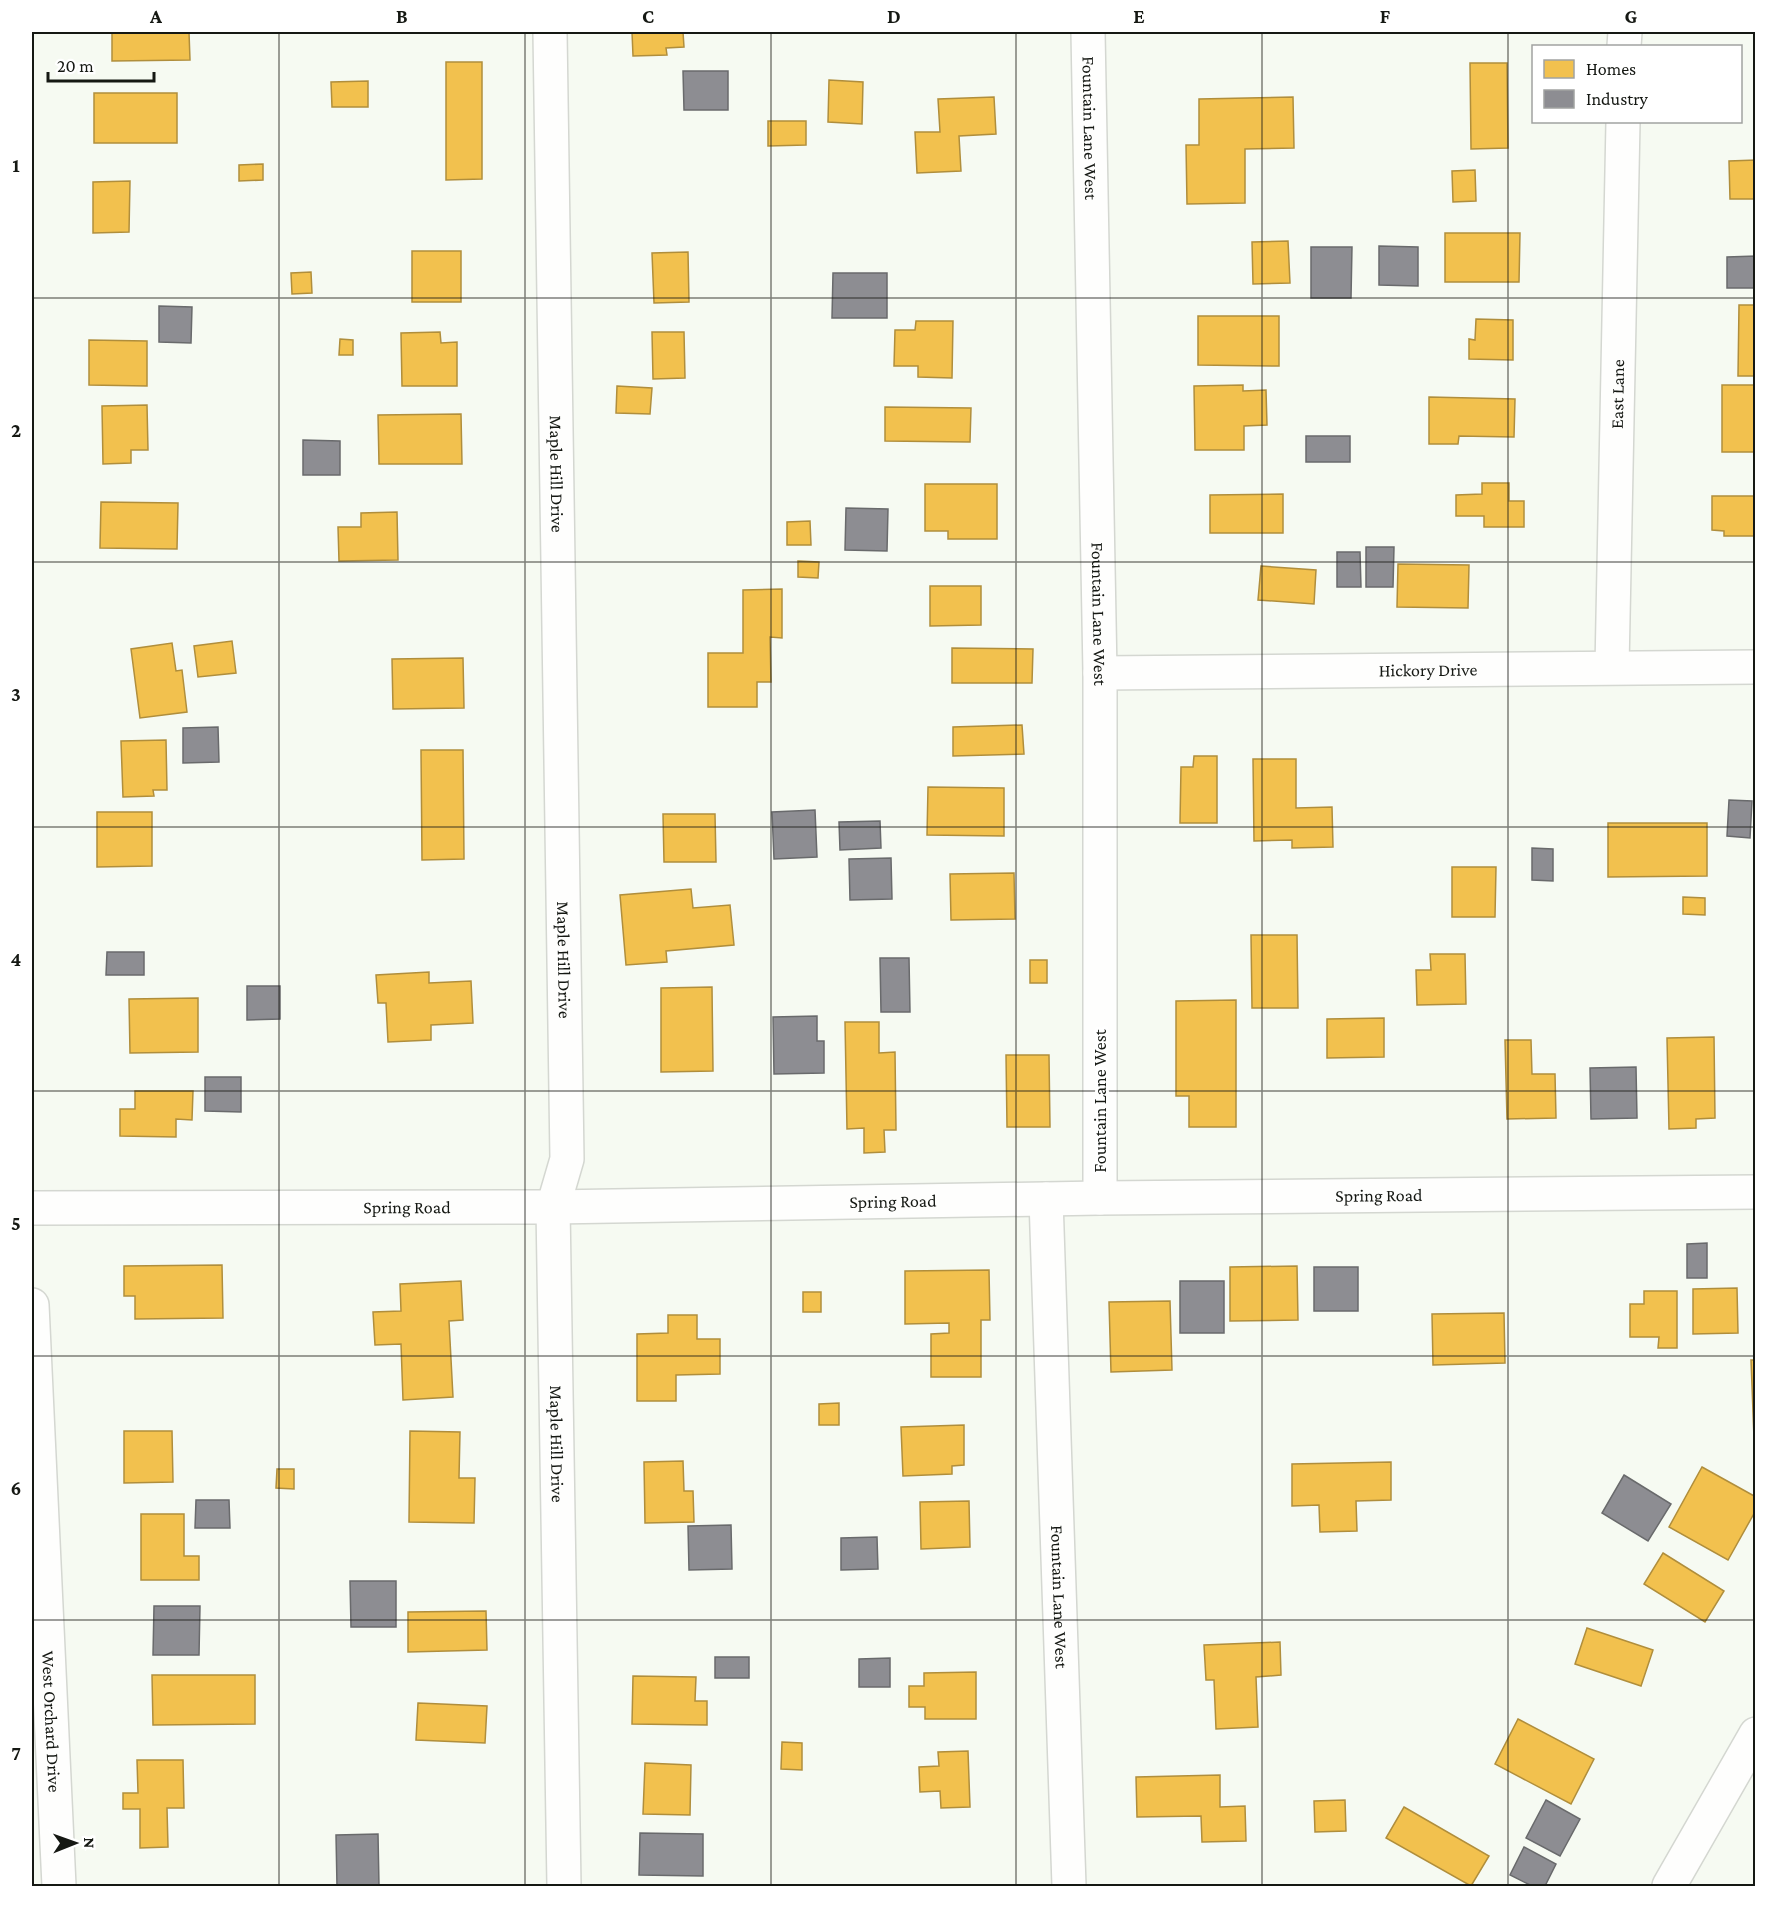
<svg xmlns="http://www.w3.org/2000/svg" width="1787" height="1918" viewBox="0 0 1787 1918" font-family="'Crimson Pro',serif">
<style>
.homes{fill:#f2c14e;stroke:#b08e3c;stroke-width:1.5}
.industry{fill:#8d8d92;stroke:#696a6c;stroke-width:1.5}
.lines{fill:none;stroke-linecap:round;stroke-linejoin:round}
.minor-casing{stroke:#d4d7d1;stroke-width:36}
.minor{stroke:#fefefd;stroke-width:33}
.grid{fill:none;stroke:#151813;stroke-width:1.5;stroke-opacity:0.55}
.labels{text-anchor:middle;stroke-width:6;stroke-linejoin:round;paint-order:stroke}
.street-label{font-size:18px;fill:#151813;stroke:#fff}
.neatline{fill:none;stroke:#151813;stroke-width:2}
.grid-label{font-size:20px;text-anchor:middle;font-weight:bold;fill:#151813}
</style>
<rect width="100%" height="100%" fill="#f6faf2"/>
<!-- homes -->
<g class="homes">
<path d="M 112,32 L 189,32 L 190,60 L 112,61 Z"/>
<path d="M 632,32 L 683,32 L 684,47 L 666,48 L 667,55 L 633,56 Z"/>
<path d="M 446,62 L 482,62 L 482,179 L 446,180 Z"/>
<path d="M 1470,63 L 1507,63 L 1508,148 L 1471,149 Z"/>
<path d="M 829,80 L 863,82 L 862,124 L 828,122 Z"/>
<path d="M 368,81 L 368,107 L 332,107 L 331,82 Z"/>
<rect x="94" y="93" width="83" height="50"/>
<path d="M 994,97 L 996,134 L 959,136 L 961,171 L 917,173 L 915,132 L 940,132 L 938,99 Z"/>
<path d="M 1293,97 L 1294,148 L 1245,149 L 1245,203 L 1187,204 L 1186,145 L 1199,145 L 1199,99 Z"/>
<path d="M 768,121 L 806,121 L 806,145 L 768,146 Z"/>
<path d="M 1756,160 L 1756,199 L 1730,199 L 1729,161 Z"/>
<path d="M 263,164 L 263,180 L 239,181 L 239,165 Z"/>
<path d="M 1475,170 L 1476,201 L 1453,202 L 1452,171 Z"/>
<path d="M 130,181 L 129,232 L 93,233 L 93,182 Z"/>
<path d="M 1445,233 L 1520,233 L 1519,282 L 1445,282 Z"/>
<path d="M 1288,241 L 1290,283 L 1253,284 L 1252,242 Z"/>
<rect x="412" y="251" width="49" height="51"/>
<path d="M 688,252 L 689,302 L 654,303 L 652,253 Z"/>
<path d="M 311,272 L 312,293 L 292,294 L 291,273 Z"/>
<path d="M 1739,305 L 1756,305 L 1756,376 L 1738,376 Z"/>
<path d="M 1198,316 L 1279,316 L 1279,366 L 1198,365 Z"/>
<path d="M 1476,319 L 1513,320 L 1513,360 L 1469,359 L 1469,339 L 1475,340 Z"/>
<path d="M 916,321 L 953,321 L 952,378 L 918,377 L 918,366 L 894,366 L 895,330 L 915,330 Z"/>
<path d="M 440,332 L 441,343 L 457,342 L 457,386 L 402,386 L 401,333 Z"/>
<path d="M 652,332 L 684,332 L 685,378 L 653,379 Z"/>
<path d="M 340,339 L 353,340 L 353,355 L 339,355 Z"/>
<path d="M 89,340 L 147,341 L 147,386 L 89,385 Z"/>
<path d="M 1243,385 L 1243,391 L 1266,390 L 1267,425 L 1244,426 L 1244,450 L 1195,450 L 1194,386 Z"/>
<rect x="1722" y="385" width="34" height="67"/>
<path d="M 617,386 L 652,388 L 650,414 L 616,413 Z"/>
<path d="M 1429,397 L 1515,399 L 1514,437 L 1459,436 L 1458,444 L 1429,444 Z"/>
<path d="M 147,405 L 148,450 L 131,450 L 131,463 L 103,464 L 102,406 Z"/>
<path d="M 885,407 L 971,408 L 970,442 L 885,441 Z"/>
<path d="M 461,414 L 462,464 L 379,464 L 378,415 Z"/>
<path d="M 1482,483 L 1509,483 L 1509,501 L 1524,501 L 1524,527 L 1484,527 L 1484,516 L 1456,516 L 1456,495 L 1482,494 Z"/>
<path d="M 925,484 L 997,484 L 997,539 L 948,539 L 948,531 L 925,531 Z"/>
<path d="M 1283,494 L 1283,533 L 1210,533 L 1210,495 Z"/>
<path d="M 1712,496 L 1756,496 L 1756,536 L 1724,536 L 1724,531 L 1712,530 Z"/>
<path d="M 101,502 L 178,503 L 177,549 L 100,548 Z"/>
<path d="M 397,512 L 398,560 L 339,561 L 338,527 L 361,527 L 361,513 Z"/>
<path d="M 810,521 L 811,545 L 787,545 L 787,522 Z"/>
<path d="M 798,561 L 819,562 L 818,578 L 798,577 Z"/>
<path d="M 1398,564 L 1469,565 L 1468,608 L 1397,607 Z"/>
<path d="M 1261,566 L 1316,570 L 1314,604 L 1258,600 Z"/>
<path d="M 930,586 L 981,586 L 981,625 L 930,626 Z"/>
<path d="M 782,589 L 782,638 L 770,637 L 771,682 L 757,682 L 757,707 L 708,707 L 708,653 L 743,653 L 743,590 Z"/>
<path d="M 232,641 L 236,673 L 198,677 L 194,646 Z"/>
<path d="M 172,643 L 176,671 L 182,670 L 187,712 L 140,718 L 131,649 Z"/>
<path d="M 952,648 L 1033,649 L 1032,683 L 952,683 Z"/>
<path d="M 463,658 L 464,708 L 393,709 L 392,659 Z"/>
<path d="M 1022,725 L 1024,754 L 953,756 L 953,727 Z"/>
<path d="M 166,740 L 167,790 L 153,790 L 154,796 L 123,797 L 121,741 Z"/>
<path d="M 421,750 L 463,750 L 464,859 L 422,860 Z"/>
<path d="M 1194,756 L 1217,756 L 1217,823 L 1180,823 L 1181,767 L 1193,767 Z"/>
<path d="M 1253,759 L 1296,759 L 1296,808 L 1332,807 L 1333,847 L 1292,848 L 1292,840 L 1254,841 Z"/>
<path d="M 928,787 L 1004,788 L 1004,836 L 927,835 Z"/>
<path d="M 97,812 L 152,812 L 152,866 L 97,867 Z"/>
<path d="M 663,814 L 715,814 L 716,862 L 664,862 Z"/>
<path d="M 1608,823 L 1707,823 L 1707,876 L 1608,877 Z"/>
<path d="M 1452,867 L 1496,867 L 1495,917 L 1452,917 Z"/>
<path d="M 1014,873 L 1015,919 L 951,920 L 950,874 Z"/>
<path d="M 691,889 L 693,908 L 730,905 L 734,945 L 666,951 L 667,962 L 626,965 L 620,895 Z"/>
<path d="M 1683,897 L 1705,898 L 1705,915 L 1683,914 Z"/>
<path d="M 1251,935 L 1297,935 L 1298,1008 L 1252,1008 Z"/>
<path d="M 1430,954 L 1465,954 L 1466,1004 L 1417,1005 L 1416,970 L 1431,970 Z"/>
<rect x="1030" y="960" width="17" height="23"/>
<path d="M 429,972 L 429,983 L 471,981 L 473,1023 L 431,1025 L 431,1040 L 388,1042 L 386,1003 L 378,1003 L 376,975 Z"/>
<path d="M 712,987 L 713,1071 L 661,1072 L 661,988 Z"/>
<path d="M 198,998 L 198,1052 L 130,1053 L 129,999 Z"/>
<path d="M 1236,1000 L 1236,1127 L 1189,1127 L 1189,1096 L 1176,1096 L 1176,1001 Z"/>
<path d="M 1384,1018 L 1384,1057 L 1327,1058 L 1327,1019 Z"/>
<path d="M 845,1022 L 879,1022 L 879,1053 L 895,1052 L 896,1130 L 884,1130 L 885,1152 L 864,1153 L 864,1128 L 847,1129 Z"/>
<path d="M 1714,1037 L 1715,1118 L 1696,1119 L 1696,1128 L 1669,1129 L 1667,1038 Z"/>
<path d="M 1505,1040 L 1531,1040 L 1532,1074 L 1555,1074 L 1556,1118 L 1507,1119 Z"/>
<path d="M 1006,1055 L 1049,1055 L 1050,1127 L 1007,1127 Z"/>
<path d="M 135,1091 L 193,1091 L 192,1120 L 176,1119 L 176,1137 L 120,1136 L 120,1109 L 135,1109 Z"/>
<path d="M 222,1265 L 223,1318 L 135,1319 L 135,1296 L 124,1296 L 124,1266 Z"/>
<path d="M 1297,1266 L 1298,1320 L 1230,1321 L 1230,1267 Z"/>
<path d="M 989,1270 L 990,1320 L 981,1320 L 981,1377 L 931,1377 L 931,1334 L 949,1333 L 949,1323 L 905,1324 L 905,1271 Z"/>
<path d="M 461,1281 L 463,1320 L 449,1321 L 453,1397 L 403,1400 L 401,1344 L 375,1345 L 373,1312 L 401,1311 L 400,1284 Z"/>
<path d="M 1737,1288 L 1738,1333 L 1693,1334 L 1693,1289 Z"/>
<path d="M 1644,1291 L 1677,1291 L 1677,1348 L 1658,1348 L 1659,1337 L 1630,1337 L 1630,1304 L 1644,1304 Z"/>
<rect x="803" y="1292" width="18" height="20"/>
<path d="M 1170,1301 L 1172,1370 L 1111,1372 L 1109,1302 Z"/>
<path d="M 1504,1313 L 1505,1363 L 1433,1365 L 1432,1314 Z"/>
<path d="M 668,1315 L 697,1315 L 697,1339 L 720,1339 L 720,1374 L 676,1375 L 676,1401 L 637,1401 L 637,1334 L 668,1333 Z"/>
<path d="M 1751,1360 L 1756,1360 L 1756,1438 L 1754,1438 Z"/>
<path d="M 839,1403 L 839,1425 L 819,1425 L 819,1404 Z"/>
<path d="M 964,1425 L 964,1465 L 952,1466 L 952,1474 L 903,1476 L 901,1427 Z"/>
<path d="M 124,1431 L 172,1431 L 173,1482 L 124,1483 Z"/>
<path d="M 410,1431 L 460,1432 L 459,1478 L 475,1478 L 474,1523 L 409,1522 Z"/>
<path d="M 683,1461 L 684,1491 L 693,1491 L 694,1522 L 645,1523 L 644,1462 Z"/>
<path d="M 1391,1462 L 1391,1500 L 1356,1501 L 1357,1531 L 1320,1532 L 1319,1505 L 1292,1506 L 1292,1464 Z"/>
<path d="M 1702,1467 L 1756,1497 L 1756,1510 L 1728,1560 L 1669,1527 Z"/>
<path d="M 277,1469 L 294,1469 L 294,1489 L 276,1488 Z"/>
<path d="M 969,1501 L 970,1547 L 921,1549 L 920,1502 Z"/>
<path d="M 141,1514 L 184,1514 L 184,1556 L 199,1556 L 199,1580 L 141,1580 Z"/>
<path d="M 1663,1553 L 1724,1591 L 1705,1622 L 1644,1584 Z"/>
<path d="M 486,1611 L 487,1650 L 408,1652 L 408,1612 Z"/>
<path d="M 1587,1628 L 1653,1650 L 1641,1686 L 1575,1664 Z"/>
<path d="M 1280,1642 L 1281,1675 L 1256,1677 L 1258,1727 L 1216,1729 L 1214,1680 L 1206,1680 L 1204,1645 Z"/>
<path d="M 976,1672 L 976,1719 L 925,1719 L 925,1707 L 909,1707 L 909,1686 L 924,1686 L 924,1673 Z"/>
<path d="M 152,1675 L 255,1675 L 255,1724 L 153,1725 Z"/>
<path d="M 633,1676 L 696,1677 L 695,1701 L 707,1701 L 707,1725 L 632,1724 Z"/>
<path d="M 418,1703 L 487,1706 L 485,1743 L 416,1740 Z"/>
<path d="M 1518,1719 L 1594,1759 L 1571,1804 L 1495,1764 Z"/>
<path d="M 782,1742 L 802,1743 L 802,1770 L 781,1769 Z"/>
<path d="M 968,1751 L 970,1807 L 941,1808 L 940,1791 L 920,1792 L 919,1767 L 939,1766 L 938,1752 Z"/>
<path d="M 137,1760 L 183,1760 L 184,1808 L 167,1808 L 168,1847 L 140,1848 L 140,1809 L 123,1809 L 123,1793 L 138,1793 Z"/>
<path d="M 645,1763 L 691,1765 L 690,1815 L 643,1814 Z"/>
<path d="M 1220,1775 L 1220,1807 L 1245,1806 L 1246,1841 L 1202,1842 L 1201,1816 L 1137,1817 L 1136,1777 Z"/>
<path d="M 1345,1800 L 1346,1831 L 1315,1832 L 1314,1801 Z"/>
<path d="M 1404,1807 L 1489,1856 L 1471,1886 L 1386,1838 Z"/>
</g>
<!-- industry -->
<g class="industry">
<path d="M 683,71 L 728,71 L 728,110 L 684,110 Z"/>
<path d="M 1379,246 L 1418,247 L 1418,286 L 1379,285 Z"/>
<path d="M 1311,247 L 1352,247 L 1351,298 L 1311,298 Z"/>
<path d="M 1756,256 L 1756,288 L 1727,288 L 1727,257 Z"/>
<path d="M 833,273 L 887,273 L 887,318 L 832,318 Z"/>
<path d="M 159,306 L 192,307 L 191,343 L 159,342 Z"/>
<rect x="1306" y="436" width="44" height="26"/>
<path d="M 303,440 L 340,441 L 340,475 L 303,475 Z"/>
<path d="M 846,508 L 888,509 L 887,551 L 845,550 Z"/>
<path d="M 1366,547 L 1394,547 L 1393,587 L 1366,587 Z"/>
<path d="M 1337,552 L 1360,552 L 1361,587 L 1337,587 Z"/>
<path d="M 218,727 L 219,762 L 183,763 L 183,728 Z"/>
<path d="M 1729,800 L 1752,801 L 1750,838 L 1727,836 Z"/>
<path d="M 815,810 L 817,857 L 774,859 L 772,812 Z"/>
<path d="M 880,821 L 881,848 L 840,850 L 839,822 Z"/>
<path d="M 1532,848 L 1553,849 L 1553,881 L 1532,880 Z"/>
<path d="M 891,858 L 892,899 L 850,900 L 849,859 Z"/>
<path d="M 107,952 L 144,952 L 144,975 L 106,975 Z"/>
<path d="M 880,958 L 909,958 L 910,1012 L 881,1012 Z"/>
<path d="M 247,986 L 280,986 L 280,1019 L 247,1020 Z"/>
<path d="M 817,1016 L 817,1041 L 824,1041 L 824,1073 L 774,1074 L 773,1017 Z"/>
<path d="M 1636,1067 L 1637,1118 L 1591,1119 L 1590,1068 Z"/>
<path d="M 205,1077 L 241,1077 L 241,1112 L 205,1111 Z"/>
<path d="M 1707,1243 L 1707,1278 L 1687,1278 L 1687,1244 Z"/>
<rect x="1314" y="1267" width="44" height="44"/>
<rect x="1180" y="1281" width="44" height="52"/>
<path d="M 1624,1475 L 1671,1504 L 1648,1541 L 1602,1513 Z"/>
<path d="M 196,1500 L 229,1500 L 230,1528 L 195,1528 Z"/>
<path d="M 731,1525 L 732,1569 L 689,1570 L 688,1526 Z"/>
<path d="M 877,1537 L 878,1569 L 841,1570 L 841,1538 Z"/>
<path d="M 350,1581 L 396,1581 L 396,1627 L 351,1627 Z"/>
<path d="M 154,1606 L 200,1606 L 199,1655 L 153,1655 Z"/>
<rect x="715" y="1657" width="34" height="21"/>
<path d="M 890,1658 L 890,1687 L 859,1687 L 859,1659 Z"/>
<path d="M 1546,1800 L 1580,1819 L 1560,1856 L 1526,1838 Z"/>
<path d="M 640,1833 L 703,1834 L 703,1876 L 639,1875 Z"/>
<path d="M 378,1834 L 379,1886 L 337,1886 L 336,1835 Z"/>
<path d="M 1524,1847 L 1556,1864 L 1545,1886 L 1532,1886 L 1510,1875 Z"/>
</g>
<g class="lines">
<!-- minor casing -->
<g class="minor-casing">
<g id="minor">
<path id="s1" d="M 550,32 L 567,1159 L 553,1207 L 564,1886"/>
<path id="s2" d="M 1088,32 L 1100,673 L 1100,1198"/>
<path d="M 1624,46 L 1625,32"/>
<path id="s3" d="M 1612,667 L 1623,122"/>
<path id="s4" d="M 1100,673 L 1756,667"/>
<path id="s5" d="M 1046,1199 L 1069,1886"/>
<path id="s6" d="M 32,1208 L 553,1207 L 1100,1198 L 1756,1192"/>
<path id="s7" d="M 32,1305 L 59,1886"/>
<path d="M 1669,1886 L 1756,1734"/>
</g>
</g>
<!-- minor -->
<use href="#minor" class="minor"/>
</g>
<!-- grid -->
<path class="grid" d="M 279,32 L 279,1886M 525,32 L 525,1886M 771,32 L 771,1886M 1016,32 L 1016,1886M 1262,32 L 1262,1886M 1508,32 L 1508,1886M 32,298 L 1756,298M 32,562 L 1756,562M 32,827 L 1756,827M 32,1091 L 1756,1091M 32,1356 L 1756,1356M 32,1620 L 1756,1620"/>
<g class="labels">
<!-- street labels -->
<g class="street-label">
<text dy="6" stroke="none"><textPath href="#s2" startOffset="96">Fountain Lane West</textPath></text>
<text dy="6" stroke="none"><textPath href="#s3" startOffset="273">East Lane</textPath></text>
<text dy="6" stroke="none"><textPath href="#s1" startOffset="442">Maple Hill Drive</textPath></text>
<text dy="6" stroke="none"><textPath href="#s2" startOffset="582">Fountain Lane West</textPath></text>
<text dy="6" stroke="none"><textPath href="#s4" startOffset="328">Hickory Drive</textPath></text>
<text dy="6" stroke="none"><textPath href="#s1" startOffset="928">Maple Hill Drive</textPath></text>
<text transform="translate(1100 1101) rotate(-90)" y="6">Fountain Lane West</text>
<text dy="6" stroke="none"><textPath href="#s6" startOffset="1347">Spring Road</textPath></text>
<text dy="6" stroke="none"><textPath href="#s6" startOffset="861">Spring Road</textPath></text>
<text dy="6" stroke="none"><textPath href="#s6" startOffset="375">Spring Road</textPath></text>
<text dy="6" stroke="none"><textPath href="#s1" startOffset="1414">Maple Hill Drive</textPath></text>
<text dy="6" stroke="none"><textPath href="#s5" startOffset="398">Fountain Lane West</textPath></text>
<text dy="6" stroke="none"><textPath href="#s7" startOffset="417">West Orchard Drive</textPath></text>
</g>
</g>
<!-- border -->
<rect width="1787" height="1918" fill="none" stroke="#ffffff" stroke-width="66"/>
<!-- legend -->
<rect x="1532" y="45" width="210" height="78" fill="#ffffff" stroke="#a1a3a1" stroke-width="1.5"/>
<rect x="1544" y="60" width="30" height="18" fill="#f2c14e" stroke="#a1a3a1" stroke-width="1.5"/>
<text x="1586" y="75" font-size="18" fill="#151813">Homes</text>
<rect x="1544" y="90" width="30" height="18" fill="#8d8d92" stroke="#a1a3a1" stroke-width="1.5"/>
<text x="1586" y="105" font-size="18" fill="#151813">Industry</text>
<!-- north arrow -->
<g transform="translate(75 1843) rotate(89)" stroke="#ffffff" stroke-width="4.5" paint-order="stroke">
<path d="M0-4.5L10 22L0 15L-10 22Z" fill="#151813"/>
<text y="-9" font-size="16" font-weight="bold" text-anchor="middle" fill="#151813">N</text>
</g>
<!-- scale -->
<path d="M48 72v9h106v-9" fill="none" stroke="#151813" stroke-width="3"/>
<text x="57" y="72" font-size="18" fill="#151813" stroke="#ffffff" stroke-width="4.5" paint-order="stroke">20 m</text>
<rect x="33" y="33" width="1721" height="1852" class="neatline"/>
<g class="grid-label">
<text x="156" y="23">A</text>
<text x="402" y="23">B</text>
<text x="648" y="23">C</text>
<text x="894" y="23">D</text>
<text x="1139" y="23">E</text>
<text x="1385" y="23">F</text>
<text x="1631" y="23">G</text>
<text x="16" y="172">1</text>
<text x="16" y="437">2</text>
<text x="16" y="701">3</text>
<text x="16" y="966">4</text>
<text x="16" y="1230">5</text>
<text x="16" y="1495">6</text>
<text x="16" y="1760">7</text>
</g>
</svg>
